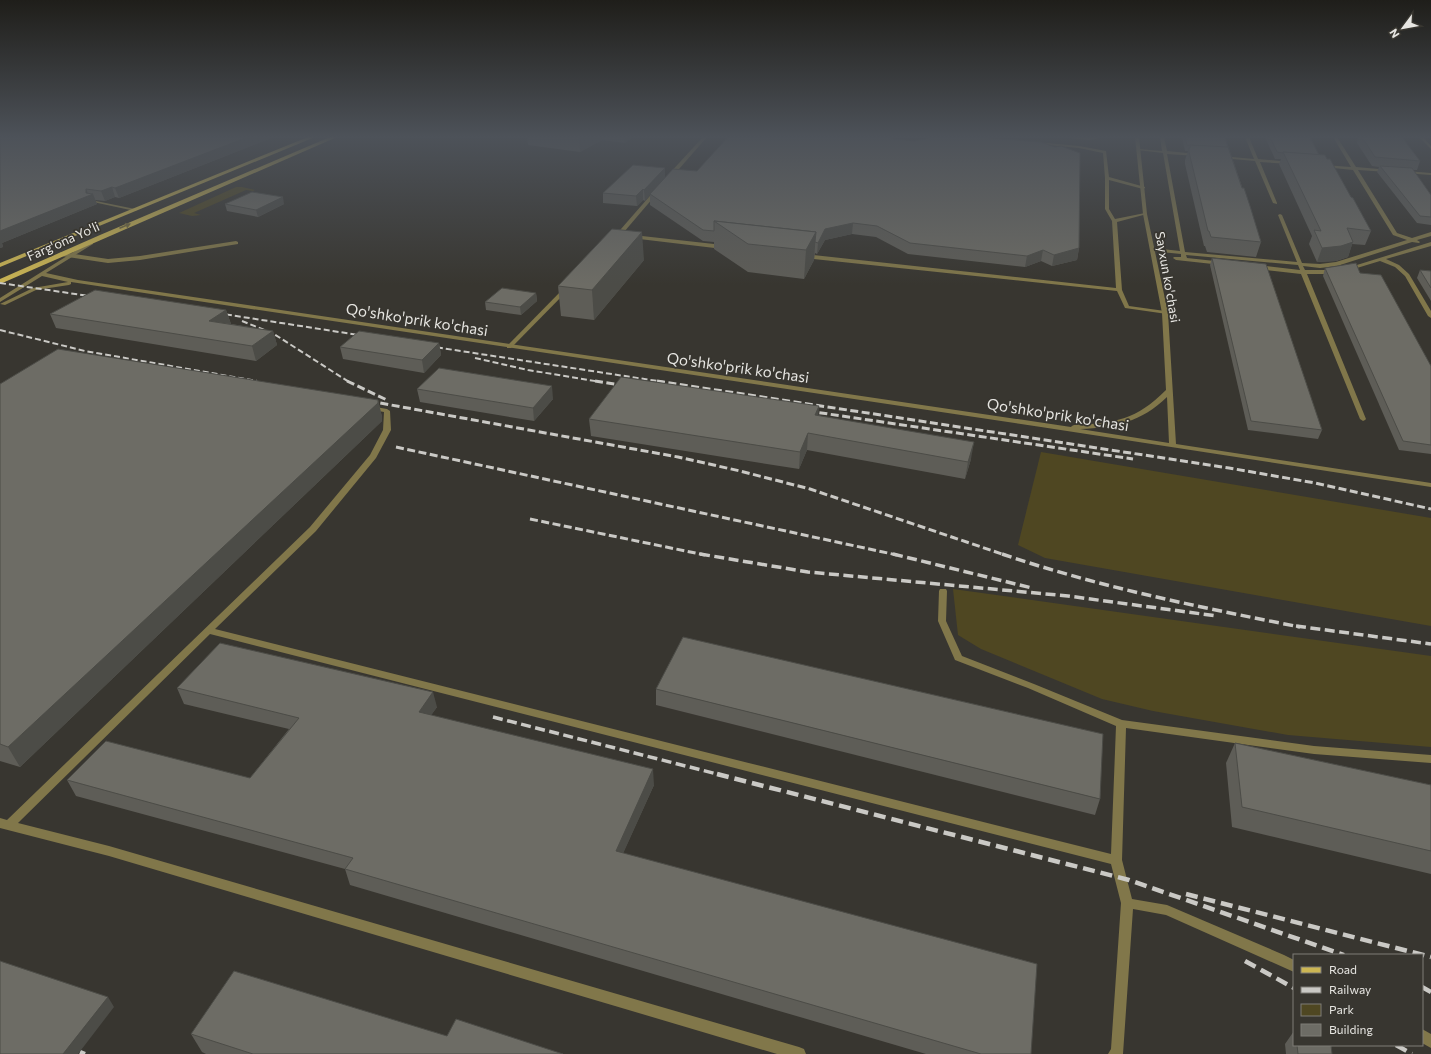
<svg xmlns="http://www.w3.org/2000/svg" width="1431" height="1054" viewBox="0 0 1431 1054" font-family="Commissioner,sans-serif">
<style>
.green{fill:#4f4722}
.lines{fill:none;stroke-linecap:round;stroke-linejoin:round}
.service{fill:#81774a;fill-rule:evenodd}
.minor{fill:#81774a;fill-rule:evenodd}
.tertiary{fill:#81774a;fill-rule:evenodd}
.primary{fill:#ccb653;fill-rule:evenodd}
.rail-far3{stroke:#cac9c5;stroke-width:2;stroke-dasharray:6 3;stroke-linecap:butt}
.rail-far2{stroke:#cac9c5;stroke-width:3;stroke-dasharray:8 3.5;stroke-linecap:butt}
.rail-far1{stroke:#cac9c5;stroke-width:3.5;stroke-dasharray:10 4.5;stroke-linecap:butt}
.rail{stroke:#cac9c5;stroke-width:4.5;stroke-dasharray:12 6;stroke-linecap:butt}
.wall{fill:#5e5d57}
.shaded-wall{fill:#4c4c47}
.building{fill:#6d6c65;stroke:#4c4c47}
.oneway{fill:#73693e}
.labels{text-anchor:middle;stroke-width:3.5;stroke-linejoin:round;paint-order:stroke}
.far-street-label{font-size:13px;fill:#e7e6e2;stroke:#383630}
.street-label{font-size:15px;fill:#e7e6e2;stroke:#383630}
</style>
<rect width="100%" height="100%" fill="#383630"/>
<!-- green -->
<g class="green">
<path d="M 236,187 L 242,187 L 255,190 L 253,191 L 246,190 L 194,213 L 201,215 L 192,216 L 179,213 Z"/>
<path d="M 1041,452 L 1431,518 L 1431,626 L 1045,558 L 1018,545 Z"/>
<path d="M 953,589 L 1431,656 L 1431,747 L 1288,735 L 1153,711 L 1102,699 L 981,649 L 958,635 Z"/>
</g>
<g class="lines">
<!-- service -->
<g class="service">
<path d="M 703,137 L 707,137 L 672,177 L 668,177 L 668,175 Z"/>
<path d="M 1060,137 L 1105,137 L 1089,140 Z"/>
<path d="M 1037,142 L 1079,146 L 1106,151 L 1109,177 L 1145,187 L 1145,188 L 1143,189 L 1109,180 L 1109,209 L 1115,219 L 1145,213 L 1147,214 L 1117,222 L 1122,290 L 1129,306 L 1165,311 L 1167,312 L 1167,314 L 1125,308 L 1117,291 L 804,258 L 801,256 L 804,254 L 1116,288 L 1112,221 L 1105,209 L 1105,178 L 1103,153 L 1079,148 L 1036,144 Z"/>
<path d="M 655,190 L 659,191 L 618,239 L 614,239 L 614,237 Z"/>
<path d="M 91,200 L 135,209 L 137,210 L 135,211 L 93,202 L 91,202 Z"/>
<path d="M 633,235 L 723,245 L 726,247 L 723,249 L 631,238 L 631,236 Z"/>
<path d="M 236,241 L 238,242 L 238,244 L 140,260 L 108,263 L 61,256 L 58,254 L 61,252 L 108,259 L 140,256 Z"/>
<path d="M 564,288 L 569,289 L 511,348 L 507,348 L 507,346 Z"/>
<path d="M 370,406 L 387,409 L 390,411 L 391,430 L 376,458 L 316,531 L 215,629 L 1111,854 L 1116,726 L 1028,688 L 955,660 L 938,621 L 939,591 L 940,589 L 946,589 L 947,591 L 946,621 L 962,656 L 1034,684 L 1122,720 L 1314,746 L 1431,755 L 1431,763 L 1314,754 L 1126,728 L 1122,860 L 1132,899 L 1167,905 L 1284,955 L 1294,960 L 1294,972 L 1166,915 L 1133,909 L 1123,1054 L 1108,1054 L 1111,1049 L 1121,903 L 1111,864 L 210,634 L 18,823 L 109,846 L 799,1047 L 804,1049 L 806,1054 L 777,1054 L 109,856 L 0,828 L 0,818 L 7,820 L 310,527 L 370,455 L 383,430 L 384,412 L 368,409 L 368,407 Z"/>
<path d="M 1422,1029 L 1431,1034 L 1431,1048 L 1422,1043 Z"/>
</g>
<!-- minor -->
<g class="minor">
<path d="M 1160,137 L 1164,137 L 1167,151 L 1197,154 L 1199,155 L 1197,156 L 1167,154 L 1185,252 L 1297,262 L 1278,215 L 1280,214 L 1282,215 L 1302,263 L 1320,264 L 1336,262 L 1407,240 L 1393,235 L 1353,170 L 1324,167 L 1322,166 L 1324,165 L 1351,167 L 1333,137 L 1337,137 L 1356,167 L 1390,170 L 1390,172 L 1388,172 L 1358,170 L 1397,233 L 1412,238 L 1431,232 L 1431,236 L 1417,240 L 1420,242 L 1419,243 L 1412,242 L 1337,266 L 1320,268 L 1303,266 L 1305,270 L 1334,270 L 1337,272 L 1334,274 L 1307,274 L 1366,419 L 1365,420 L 1363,421 L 1360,419 L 1301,274 L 1258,269 L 1255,267 L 1258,265 L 1300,270 L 1298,265 L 1186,255 L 1187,258 L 1224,262 L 1224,264 L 1222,265 L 1176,260 L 1173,258 L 1174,257 L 1181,257 L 1181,254 L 1151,251 L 1151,249 L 1153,248 L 1180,251 L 1163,153 L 1137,150 L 1139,149 L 1162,151 Z"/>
<path d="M 1245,137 L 1249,137 L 1258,159 L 1291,162 L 1293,163 L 1291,164 L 1260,162 L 1277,203 L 1277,204 L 1273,203 L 1255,161 L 1221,158 L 1219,157 L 1221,156 L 1254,159 Z"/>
<path d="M 1419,137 L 1423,137 L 1431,146 L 1431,149 Z"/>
<path d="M 1406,171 L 1431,173 L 1431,175 L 1404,173 L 1404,171 Z"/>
<path d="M 1431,242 L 1431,246 L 1386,259 L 1399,265 L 1409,274 L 1431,311 L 1431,318 L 1428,316 L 1405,276 L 1395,267 L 1380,261 L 1347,271 L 1344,269 Z"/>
</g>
<!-- tertiary -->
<path class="tertiary" d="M 1135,137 L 1139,137 L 1147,214 L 1168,313 L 1176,444 L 1431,483 L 1431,487 L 1041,427 L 71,282 L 71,284 L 69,285 L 36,290 L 5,305 L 0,304 L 33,288 L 68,282 L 42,276 L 0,302 L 0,298 L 91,241 L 93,242 L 93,244 L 46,273 L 78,280 L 1071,427 L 1072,426 L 1074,425 C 1116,423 1136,420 1166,390 L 1162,313 L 1143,214 ZM 1167,397 L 1169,443 L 1080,429 C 1115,428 1141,422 1167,397 Z"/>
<!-- primary -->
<g class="primary">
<path d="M 308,137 L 315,137 L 0,267 L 0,263 Z"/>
<path d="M 330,137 L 337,137 L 0,284 L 0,279 L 100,235 Z"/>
</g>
<!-- rail-far3 -->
<g class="rail-far3">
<path d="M 0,283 L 96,297"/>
<path d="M 217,313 L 365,336"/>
<path d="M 242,321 L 274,334 L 349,382"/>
<path d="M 0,330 L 85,351 L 257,381"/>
<path d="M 428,346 L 664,382"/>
<path d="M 475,358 L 528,370 L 601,382"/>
</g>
<!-- rail-far2 -->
<g class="rail-far2">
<path d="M 347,381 L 387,400"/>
<path d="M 595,381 L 626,386"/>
<path d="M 657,381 L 1229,468 L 1315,483 L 1431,509"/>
<path d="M 369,401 L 678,457 L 740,471 L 810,489 L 1005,555"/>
<path d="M 808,411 L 1133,459"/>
<path d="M 396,447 L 897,555"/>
<path d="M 530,519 L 705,555"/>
</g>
<!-- rail-far1 -->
<g class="rail-far1">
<path d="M 700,554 L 808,572 L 1068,596 L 1217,616"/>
<path d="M 893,554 L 1032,588"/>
<path d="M 1002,554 C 1099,587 1199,607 1300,627"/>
<path d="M 1296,626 L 1431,644"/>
<path d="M 493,717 L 721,775"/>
</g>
<!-- rail -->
<g class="rail">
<path d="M 717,774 L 1129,880 L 1344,955"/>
<path d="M 1186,894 L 1431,957"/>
<path d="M 1245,961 L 1294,988"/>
<path d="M 1422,987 L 1431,992"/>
<path d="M 1396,1045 L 1412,1054"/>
<path d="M 80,1052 L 85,1054"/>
</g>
</g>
<!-- wall -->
<g class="wall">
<path d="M 0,137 L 274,137 L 119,198 L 115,197 L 105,201 L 95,200 L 97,204 L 2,243 L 3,247 L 0,248 Z"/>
<path d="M 527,137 L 633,137 L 625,143 L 602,140 L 580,152 L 528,145 Z"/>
<path d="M 1182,137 L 1225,137 L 1261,242 L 1256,257 L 1207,252 L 1205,246 L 1204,246 L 1185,164 L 1185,160 L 1188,151 L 1185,151 Z"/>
<path d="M 1265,137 L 1310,137 L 1319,155 L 1371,231 L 1365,245 L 1352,244 L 1348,257 L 1336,261 L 1317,262 L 1309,244 L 1312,236 L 1279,164 L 1281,159 L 1275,159 Z"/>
<path d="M 1358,137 L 1402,137 L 1420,161 L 1417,170 L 1413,170 L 1431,195 L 1431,225 L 1417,223 L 1377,172 L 1379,167 L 1372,166 L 1357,143 Z"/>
<path d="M 665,178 L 1079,248 L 1077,260 L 1052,266 L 1041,261 L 1025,267 L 908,254 L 876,237 L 852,234 L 825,240 L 817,254 L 815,253 L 814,260 L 804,279 L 748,272 L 714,249 L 714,242 L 703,241 L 650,205 L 650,194 L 645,201 L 643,200 L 637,206 L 603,203 L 603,193 Z"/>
<path d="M 225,204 L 284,204 L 258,217 L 227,211 Z"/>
<path d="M 1212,258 L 1322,430 L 1318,439 L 1248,430 L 1210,265 Z"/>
<path d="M 644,260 L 594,320 L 561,316 L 558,286 Z"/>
<path d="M 1325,268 L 1360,273 L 1431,366 L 1431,454 L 1399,450 L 1323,276 Z"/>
<path d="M 1420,270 L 1431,271 L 1431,301 L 1417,278 Z"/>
<path d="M 536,293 L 537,301 L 521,315 L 486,310 L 485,302 Z"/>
<path d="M 226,310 L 231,324 L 273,331 L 277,345 L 256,361 L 56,328 L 50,314 Z"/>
<path d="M 439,343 L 441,355 L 424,373 L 343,359 L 340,347 Z"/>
<path d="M 0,384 L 378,400 L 382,417 L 382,421 L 20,767 L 0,761 Z"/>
<path d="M 417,389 L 553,399 L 534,421 L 420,402 Z"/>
<path d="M 818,415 L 971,459 L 965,479 L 807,450 L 799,469 L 591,436 L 589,419 Z"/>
<path d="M 177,688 L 437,707 L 431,715 L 654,785 L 623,853 L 1031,1054 L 926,1054 L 350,885 L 345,869 L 76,796 L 67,780 L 250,778 L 289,729 L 184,704 Z"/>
<path d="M 656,689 L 1100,799 L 1095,815 L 656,705 Z"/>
<path d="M 1235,743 L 1431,785 L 1431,874 L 1232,827 L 1226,763 Z"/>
<path d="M 1294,1031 L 1294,1045 L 1331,1045 L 1332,1054 L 1286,1054 L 1285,1044 Z"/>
<path d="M 191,1034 L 447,1036 L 563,1054 L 206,1054 L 202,1052 Z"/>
</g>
<!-- shaded-wall -->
<g class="shaded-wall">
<path d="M 248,137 L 274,137 L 119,198 L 115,188 Z"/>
<path d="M 579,137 L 602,137 L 602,140 L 580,152 Z"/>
<path d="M 624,137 L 633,137 L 625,143 Z"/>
<path d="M 665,168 L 665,178 L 645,201 L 644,190 Z"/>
<path d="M 112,187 L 115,197 L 105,201 L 101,191 Z"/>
<path d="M 86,189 L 89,196 L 93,194 L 97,204 L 2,243 L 3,247 L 0,248 L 0,231 L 86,193 Z"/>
<path d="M 643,189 L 643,200 L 637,206 L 636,196 Z"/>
<path d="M 283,197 L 284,204 L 258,217 L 256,210 Z"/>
<path d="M 853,223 L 852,234 L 825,240 L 817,254 L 818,243 L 825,229 Z"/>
<path d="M 642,232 L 644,260 L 594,320 L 592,290 Z"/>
<path d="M 816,232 L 814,260 L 804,279 L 806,250 Z"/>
<path d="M 1353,242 L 1348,257 L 1336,261 L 1317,262 L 1322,248 Z"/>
<path d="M 1079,248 L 1077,260 L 1052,266 L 1054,255 Z"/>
<path d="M 1043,250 L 1041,261 L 1025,267 L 1027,256 Z"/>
<path d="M 536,293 L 537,301 L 521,315 L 520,307 Z"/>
<path d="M 226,310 L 231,324 L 209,321 Z"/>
<path d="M 273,331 L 277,345 L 256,361 L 252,346 Z"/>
<path d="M 439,343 L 441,355 L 424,373 L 422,360 Z"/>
<path d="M 552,386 L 553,399 L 534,421 L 533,408 Z"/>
<path d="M 378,400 L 382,417 L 382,421 L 20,767 L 8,747 Z"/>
<path d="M 819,406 L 818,422 L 815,415 Z"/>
<path d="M 808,433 L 807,450 L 799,469 L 800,452 Z"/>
<path d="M 974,442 L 971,459 L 965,479 L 968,462 Z"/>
<path d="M 433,692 L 437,707 L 423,727 L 419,712 Z"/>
<path d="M 653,769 L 654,785 L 617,867 L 616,851 Z"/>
<path d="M 108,997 L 114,1007 L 78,1054 L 63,1054 Z"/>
</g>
<!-- building -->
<g class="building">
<path d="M 0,137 L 248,137 L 115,188 L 112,187 L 101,191 L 86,189 L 86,193 L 93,194 L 0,231 Z"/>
<path d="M 728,137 L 889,137 L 894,139 L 914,141 L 934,137 L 978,137 L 1041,142 L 1055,147 L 1061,146 L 1080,153 L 1079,248 L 1054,255 L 1043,250 L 1027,256 L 910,243 L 877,226 L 853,223 L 825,229 L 818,243 L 815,242 L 816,232 L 714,221 L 714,231 L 703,230 L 650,194 L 673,169 L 697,171 Z"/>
<path d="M 1185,137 L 1225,137 L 1228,148 L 1187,145 Z"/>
<path d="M 1270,137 L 1310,137 L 1319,155 L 1283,152 L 1283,153 L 1277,152 Z"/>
<path d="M 1362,137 L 1402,137 L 1420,161 L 1375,157 Z"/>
<path d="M 1190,145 L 1228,147 L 1242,188 L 1244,188 L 1250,206 L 1261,242 L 1211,237 L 1209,231 L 1208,231 L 1189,152 L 1189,148 L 1190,148 Z"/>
<path d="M 1283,152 L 1325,155 L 1327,159 L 1330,159 L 1351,197 L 1353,198 L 1371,231 L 1347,228 L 1353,242 L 1341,246 L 1322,248 L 1314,230 L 1321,231 Z"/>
<path d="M 633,165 L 665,168 L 644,190 L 643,189 L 636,196 L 603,193 Z"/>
<path d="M 1380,166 L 1412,168 L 1431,195 L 1431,217 L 1420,216 Z"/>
<path d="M 252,192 L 283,197 L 256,210 L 225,204 Z"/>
<path d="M 714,221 L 816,232 L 806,250 L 748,244 Z"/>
<path d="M 612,229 L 642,232 L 592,290 L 558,286 Z"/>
<path d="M 1212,258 L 1266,264 L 1322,430 L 1251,421 Z"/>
<path d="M 1356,263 L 1360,273 L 1381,275 L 1431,366 L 1431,445 L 1403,441 L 1325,268 Z"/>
<path d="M 1420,270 L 1431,271 L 1431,288 Z"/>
<path d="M 502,288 L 536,293 L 520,307 L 485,302 Z"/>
<path d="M 95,290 L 226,310 L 209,321 L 273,331 L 252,346 L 50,314 Z"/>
<path d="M 359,331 L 439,343 L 422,360 L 340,347 Z"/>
<path d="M 58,349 L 378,400 L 378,403 L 8,747 L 0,744 L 0,384 Z"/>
<path d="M 439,368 L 552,386 L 533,408 L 417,389 Z"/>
<path d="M 621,377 L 819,406 L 815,415 L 974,442 L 968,462 L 808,433 L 800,452 L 589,419 Z"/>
<path d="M 683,637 L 1103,734 L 1100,799 L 656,689 Z"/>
<path d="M 220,643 L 433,692 L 419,712 L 653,769 L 616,851 L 1037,964 L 1031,1054 L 981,1054 L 345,869 L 353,858 L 67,780 L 106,741 L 250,778 L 299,718 L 177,688 Z"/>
<path d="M 1235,743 L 1431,785 L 1431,851 L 1242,807 Z"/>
<path d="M 0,961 L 108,997 L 63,1054 L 0,1054 Z"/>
<path d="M 234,971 L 447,1036 L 456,1019 L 563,1054 L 253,1054 L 191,1034 Z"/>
<path d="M 1297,1045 L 1331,1045 L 1332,1054 L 1298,1054 Z"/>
</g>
<!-- one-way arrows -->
<defs><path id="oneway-solid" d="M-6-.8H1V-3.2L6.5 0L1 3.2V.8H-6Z"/></defs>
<use class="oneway" href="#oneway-solid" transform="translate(125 226) rotate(-23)"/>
<!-- sky -->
<linearGradient id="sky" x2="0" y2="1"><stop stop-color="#1f1e1a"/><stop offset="0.48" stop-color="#4d5259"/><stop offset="1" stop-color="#4d5259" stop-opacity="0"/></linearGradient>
<rect width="1431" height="285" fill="url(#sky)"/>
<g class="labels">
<!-- far-street labels -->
<g class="far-street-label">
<text transform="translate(63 241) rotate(-24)" y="5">Farg'ona Yo'li</text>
<text transform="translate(1168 277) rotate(80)" y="5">Sayxun ko'chasi</text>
</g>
<!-- street labels -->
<g class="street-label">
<text transform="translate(417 320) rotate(9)" y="5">Qo'shko'prik ko'chasi</text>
<text transform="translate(738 368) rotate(8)" y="5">Qo'shko'prik ko'chasi</text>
<text transform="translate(1058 415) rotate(9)" y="5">Qo'shko'prik ko'chasi</text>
</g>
</g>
<!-- legend -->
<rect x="1293" y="954" width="130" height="92" fill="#383630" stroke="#7e7c77"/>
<rect x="1301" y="967" width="20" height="6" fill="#ccb653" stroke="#7e7c77"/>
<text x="1329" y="974" font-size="12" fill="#e7e6e2">Road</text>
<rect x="1301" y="987" width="20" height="6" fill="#cac9c5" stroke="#7e7c77"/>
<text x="1329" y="994" font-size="12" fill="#e7e6e2">Railway</text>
<rect x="1301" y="1004" width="20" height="12" fill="#4f4722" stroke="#7e7c77"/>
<text x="1329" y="1014" font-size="12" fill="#e7e6e2">Park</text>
<rect x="1301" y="1024" width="20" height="12" fill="#6d6c65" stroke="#7e7c77"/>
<text x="1329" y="1034" font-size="12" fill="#e7e6e2">Building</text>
<!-- north arrow -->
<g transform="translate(1403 28) rotate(238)" stroke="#383630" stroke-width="3" paint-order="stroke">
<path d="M0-3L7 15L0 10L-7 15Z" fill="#e7e6e2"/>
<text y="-6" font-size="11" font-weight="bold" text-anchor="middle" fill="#e7e6e2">N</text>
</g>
</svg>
